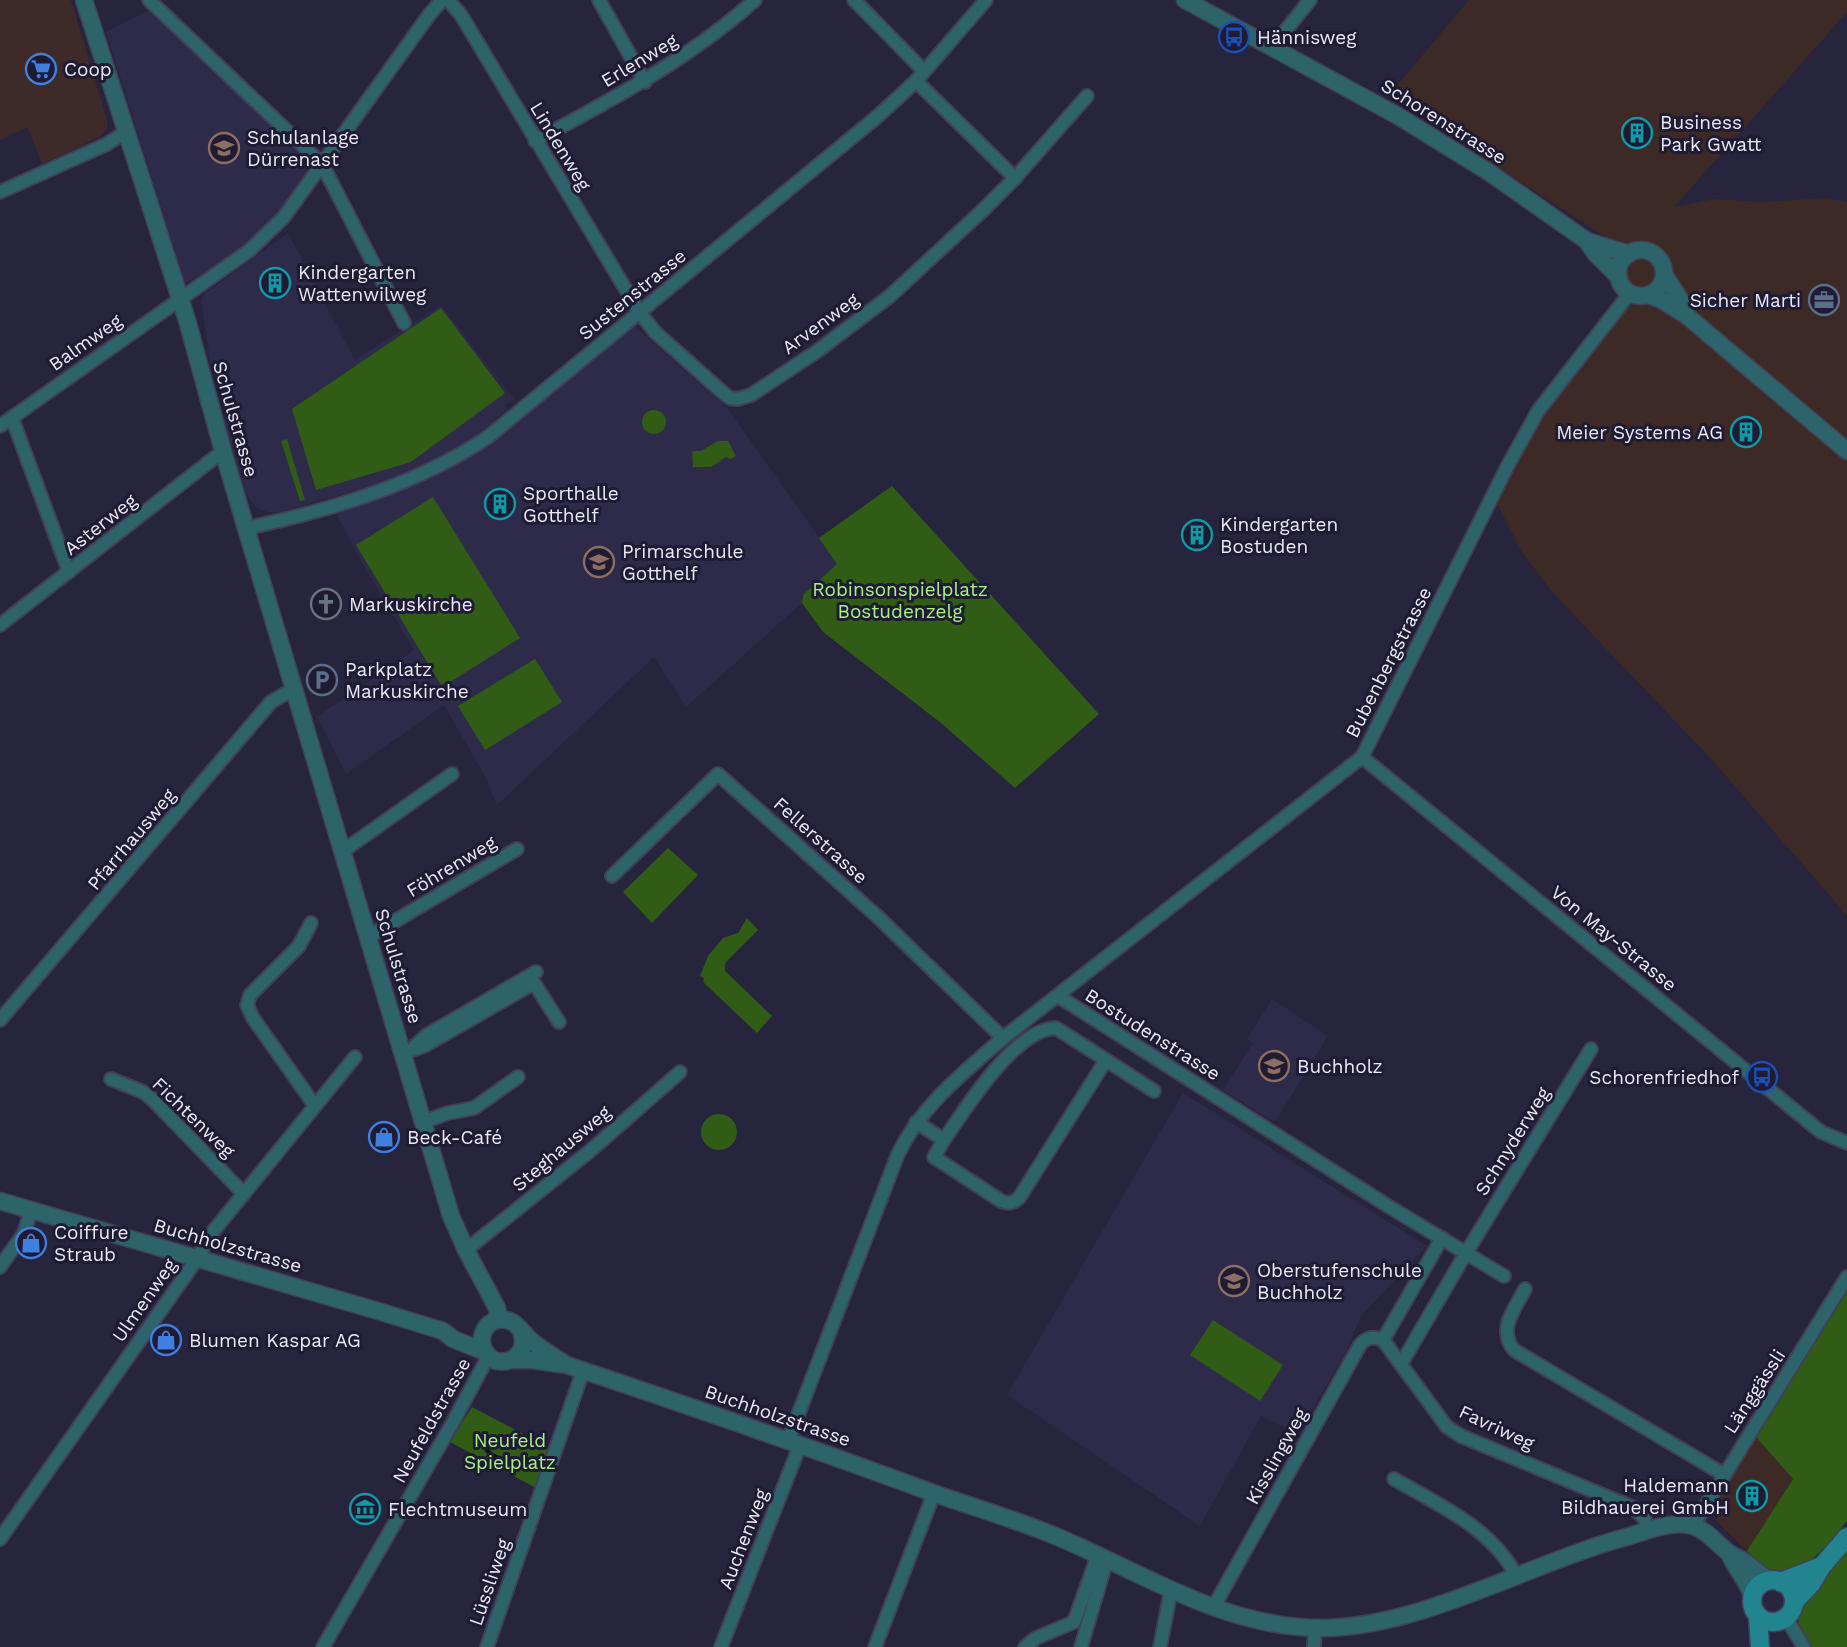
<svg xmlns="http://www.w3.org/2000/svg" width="1847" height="1647" viewBox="0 0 1847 1647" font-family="'Work Sans',sans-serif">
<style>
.commercial{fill:#3d2a29}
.industrial{fill:#3d2a26}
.built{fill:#2e2b4a}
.green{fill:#305c16}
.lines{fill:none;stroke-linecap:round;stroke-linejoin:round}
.stream{stroke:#05171b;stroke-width:4.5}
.minor-casing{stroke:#424057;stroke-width:16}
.tertiary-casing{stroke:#424057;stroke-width:19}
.secondary-casing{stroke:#424057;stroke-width:21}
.minor{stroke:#2d636a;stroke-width:12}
.tertiary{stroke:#2d636a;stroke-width:16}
.secondary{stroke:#21848e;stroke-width:18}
.labels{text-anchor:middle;stroke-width:6;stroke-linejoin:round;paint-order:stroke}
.poi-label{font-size:19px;fill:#eae9fa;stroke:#1e1b33;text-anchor:start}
.street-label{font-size:19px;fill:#eae9fa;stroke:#1e1b33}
.park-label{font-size:19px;fill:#a8f184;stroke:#1e1b33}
</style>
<rect width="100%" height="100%" fill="#27243d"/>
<!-- commercial -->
<path class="commercial" d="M 0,0 L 71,0 L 107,120 L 107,129 L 100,137 L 42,164 L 28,127 L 0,140 Z"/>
<!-- industrial -->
<g class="industrial">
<path d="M 1469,0 L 1847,0 L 1847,12 L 1674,207 L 1714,199 L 1762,202 L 1827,198 L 1847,202 L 1847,916 L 1714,762 L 1553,593 L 1522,552 L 1493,496 L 1538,411 L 1630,293 L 1616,244 L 1388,96 Z"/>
<path d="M 1755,1436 L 1793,1479 L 1747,1551 L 1717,1522 L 1714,1500 Z"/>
</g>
<!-- built -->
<g class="built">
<path d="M 156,7 L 322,164 L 272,231 L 185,284 L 106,32 Z"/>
<path d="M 288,233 L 355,360 L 441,305 L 514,399 L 505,405 L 508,409 L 495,419 L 495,423 L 469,442 L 403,477 L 280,512 L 268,512 L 259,509 L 251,502 L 246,493 L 225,423 L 227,414 L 211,366 L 201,301 L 204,294 Z"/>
<path d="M 629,321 L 727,408 L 838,564 L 803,595 L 802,603 L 686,707 L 654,657 L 497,805 L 485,776 L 444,705 L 346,774 L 317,717 L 414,650 L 361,561 L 332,505 L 441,465 Z"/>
<path d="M 1272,999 L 1328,1036 L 1275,1122 L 1223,1090 L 1253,1043 L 1247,1039 Z"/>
<path d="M 1183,1093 L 1427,1246 L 1361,1316 L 1345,1355 L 1297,1434 L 1261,1416 L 1200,1526 L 1007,1395 Z"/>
</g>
<!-- green -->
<g class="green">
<path d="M 441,308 L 505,393 L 411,462 L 316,490 L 292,409 Z"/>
<circle cx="654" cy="422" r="12"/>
<path d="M 287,439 L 305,500 L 300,501 L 281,441 Z"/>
<path d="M 718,441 L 728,441 L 736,456 L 731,459 L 726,457 L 711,467 L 693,467 L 692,451 L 701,451 Z"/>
<path d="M 892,486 L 1099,714 L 1015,788 L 941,723 L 823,632 L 802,603 L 803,595 L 837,564 L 819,538 Z"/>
<path d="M 433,497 L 520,638 L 447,684 L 446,682 L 441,685 L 356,545 Z"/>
<path d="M 535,659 L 562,702 L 485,750 L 458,706 Z"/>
<path d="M 668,848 L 698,875 L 652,923 L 623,892 Z"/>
<path d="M 747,918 L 758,930 L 728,960 L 725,964 L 725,971 L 772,1016 L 757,1033 L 703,982 L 704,978 L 700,976 L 708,956 L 723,938 L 738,933 Z"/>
<circle cx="719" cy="1132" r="18"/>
<path d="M 1847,1291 L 1847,1521 C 1830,1541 1800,1584 1768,1569 C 1760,1565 1753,1556 1747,1551 L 1793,1479 L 1755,1436 Z"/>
<path d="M 1213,1320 L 1283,1365 L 1260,1401 L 1190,1355 Z"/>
<path d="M 472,1407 L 550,1448 L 536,1488 L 450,1442 Z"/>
<path d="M 1847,1551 L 1847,1647 L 1811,1647 C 1807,1638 1798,1627 1798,1617 C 1800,1595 1833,1568 1847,1551 Z"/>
</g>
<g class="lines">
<!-- stream -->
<path class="stream" d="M 485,1447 C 491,1459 504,1460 517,1459"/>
<!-- minor casing -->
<g class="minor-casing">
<g id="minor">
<path d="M 149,0 L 322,164 L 404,323"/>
<path d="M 448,0 L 461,15 L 640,313 L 655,332 L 721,391 L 730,398 L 737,399 L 751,395 L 816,352 L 890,296 L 982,211 L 1015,178 L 1087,96"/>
<path d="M 599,0 L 645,82"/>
<path d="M 854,0 L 924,71"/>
<path d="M 1273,46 L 1310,0"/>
<path d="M 916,81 L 1015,178"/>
<path d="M 535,141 C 613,99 689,59 755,0"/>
<path d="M 0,192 L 107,144 L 127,131"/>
<path d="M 12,418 L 69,572"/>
<path d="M 0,426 L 250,250 L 284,217 L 429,15 L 442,0"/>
<path d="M 247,528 C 331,510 416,485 488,437 L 878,116 L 916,81 L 986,0"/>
<path d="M 0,625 L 223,451"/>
<path d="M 1362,757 L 1821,1132 L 1847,1143"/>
<path d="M 343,851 L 452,774"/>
<path d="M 612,876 L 718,774 L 879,918 L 1003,1038"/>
<path d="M 311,923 L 299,946 L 250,995 L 247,1005 L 253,1018 L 315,1106"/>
<path d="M 368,937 L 517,849"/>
<path d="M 1058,996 L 1388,1206 L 1504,1276"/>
<path d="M 0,1020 L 271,702 L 295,688"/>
<path d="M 415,1046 L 427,1035 L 536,972"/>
<path d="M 403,1053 L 424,1046 L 534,983 L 559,1022"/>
<path d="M 1106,1060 L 1154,1091"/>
<path d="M 111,1079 L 143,1092 L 152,1099 L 244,1194"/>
<path d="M 423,1122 L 448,1113 L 474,1108 L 518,1077"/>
<path d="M 916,1122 L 944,1140 L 934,1157 L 1001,1201 C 1009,1204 1013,1203 1019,1198 L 1106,1060 L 1056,1028 C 1015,1029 965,1109 944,1140"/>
<path d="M 466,1250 L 590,1151 L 680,1072"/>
<path d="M 0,1267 L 24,1233 L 31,1210"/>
<path d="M 1525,1289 C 1515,1309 1497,1329 1514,1350 L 1723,1474"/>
<path d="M 1383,1340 L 1447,1427 L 1461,1436 L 1634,1508 L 1644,1518 L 1649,1530"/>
<path d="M 1383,1340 L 1442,1238"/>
<path d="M 1401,1364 L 1466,1253 L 1591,1049"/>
<path d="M 788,1441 L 898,1154 C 922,1105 963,1073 1003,1038 L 1362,757 L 1507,467 L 1538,411 L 1630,293"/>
<path d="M 1394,1479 C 1439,1505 1490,1527 1516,1575"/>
<path d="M 1693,1526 L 1847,1277"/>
<path d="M 0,1539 L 197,1259 L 211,1234 L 355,1057"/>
<path d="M 1213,1608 L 1360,1345 C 1367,1337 1373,1336 1383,1340"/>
<path d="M 1786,1618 L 1804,1647"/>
<path d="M 323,1647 L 451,1426 L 488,1357"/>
<path d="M 487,1647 L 583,1371"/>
<path d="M 721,1647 L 800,1445"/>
<path d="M 875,1647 L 934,1493"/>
<path d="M 1025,1647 L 1036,1638 L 1074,1622 L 1098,1555"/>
<path d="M 1081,1647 L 1107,1559"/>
<path d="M 1160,1647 L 1171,1590"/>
<path d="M 1314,1647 L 1315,1628"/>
</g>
</g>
<!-- tertiary casing -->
<g class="tertiary-casing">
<g id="tertiary">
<path d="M 84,0 L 187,320 L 223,451 L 451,1216 L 466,1250 L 497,1308 L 499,1320"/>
<path d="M 1185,0 L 1398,116 L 1490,173 L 1587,241 L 1629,254"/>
<path d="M 1587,241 L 1595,253 L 1619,277"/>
<circle cx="1641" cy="273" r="23"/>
<path d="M 1664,274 L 1683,304 L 1687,316"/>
<path d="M 1648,295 L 1660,299 L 1687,316 L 1847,451"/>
<path d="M 0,1201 L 378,1311 L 443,1331 L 453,1339 L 483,1351"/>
<path d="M 522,1334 C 526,1352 514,1364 496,1361 C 470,1348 483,1312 510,1321 C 520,1325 525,1337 534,1343 C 543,1350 553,1356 562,1362"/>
<path d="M 513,1360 L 532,1360 L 567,1365 C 689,1406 812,1448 933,1493 C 970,1506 1007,1517 1043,1531 C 1135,1567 1219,1628 1322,1628 C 1424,1627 1531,1562 1630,1536 C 1649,1530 1673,1520 1693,1526 C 1708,1531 1717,1544 1729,1553 C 1734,1557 1740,1558 1745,1562 C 1754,1569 1761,1576 1772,1581"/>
<path d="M 1730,1555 C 1736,1570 1748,1581 1753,1597"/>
</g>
</g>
<!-- secondary casing -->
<g class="secondary-casing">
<g id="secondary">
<circle cx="1773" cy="1601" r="21"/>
<path d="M 1780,1582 L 1822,1566"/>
<path d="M 1794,1602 L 1811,1584 L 1822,1566 L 1847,1537"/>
<path d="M 1758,1616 L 1760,1647"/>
</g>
</g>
<!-- minor -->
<use href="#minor" class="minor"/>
<!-- tertiary -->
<use href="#tertiary" class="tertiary"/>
<!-- secondary -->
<use href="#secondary" class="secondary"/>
</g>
<!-- icons -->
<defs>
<g id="bus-ring" transform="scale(1.575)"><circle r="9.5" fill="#1e1b33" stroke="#1a4fb4" stroke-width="1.5"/><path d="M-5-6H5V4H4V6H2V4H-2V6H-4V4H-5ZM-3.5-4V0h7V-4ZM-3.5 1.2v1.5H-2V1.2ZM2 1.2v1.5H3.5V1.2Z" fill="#1a4fb4"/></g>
<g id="supermarket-ring" transform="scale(1.575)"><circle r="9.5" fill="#1e1b33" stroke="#3f7fe0" stroke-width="1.5"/><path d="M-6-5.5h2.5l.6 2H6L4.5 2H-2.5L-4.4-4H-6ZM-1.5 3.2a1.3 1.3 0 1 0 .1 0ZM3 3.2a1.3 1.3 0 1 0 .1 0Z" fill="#3f7fe0"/></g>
<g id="building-ring" transform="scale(1.575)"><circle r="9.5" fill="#1e1b33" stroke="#0f9aa8" stroke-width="1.5"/><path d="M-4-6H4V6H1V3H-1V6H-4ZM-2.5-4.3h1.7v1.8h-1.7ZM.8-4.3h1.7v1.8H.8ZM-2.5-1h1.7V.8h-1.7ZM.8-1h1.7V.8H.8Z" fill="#0f9aa8"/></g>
<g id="school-ring" transform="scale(1.575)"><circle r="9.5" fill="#1e1b33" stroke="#8d6e63" stroke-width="1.5"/><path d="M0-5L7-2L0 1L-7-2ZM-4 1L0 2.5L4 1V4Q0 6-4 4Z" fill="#8d6e63"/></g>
<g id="office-ring" transform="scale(1.575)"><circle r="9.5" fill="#1e1b33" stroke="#5c6f8a" stroke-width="1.5"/><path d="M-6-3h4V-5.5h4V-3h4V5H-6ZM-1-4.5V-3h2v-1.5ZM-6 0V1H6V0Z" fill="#5c6f8a"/></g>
<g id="church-ring" transform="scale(1.575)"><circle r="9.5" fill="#1e1b33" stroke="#6b7280" stroke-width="1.5"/><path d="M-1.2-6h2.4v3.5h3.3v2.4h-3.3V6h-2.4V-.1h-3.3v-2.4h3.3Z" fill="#6b7280"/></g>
<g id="parking-ring" transform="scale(1.575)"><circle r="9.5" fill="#1e1b33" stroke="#5c6f8a" stroke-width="1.5"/><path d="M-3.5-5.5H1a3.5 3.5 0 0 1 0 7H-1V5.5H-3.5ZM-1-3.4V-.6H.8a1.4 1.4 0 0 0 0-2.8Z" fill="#5c6f8a"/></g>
<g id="shop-ring" transform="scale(1.575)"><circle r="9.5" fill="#1e1b33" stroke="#3f7fe0" stroke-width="1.5"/><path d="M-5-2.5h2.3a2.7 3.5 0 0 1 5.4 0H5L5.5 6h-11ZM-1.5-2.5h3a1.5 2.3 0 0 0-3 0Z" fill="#3f7fe0"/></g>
<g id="museum-ring" transform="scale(1.575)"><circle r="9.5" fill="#1e1b33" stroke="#0f9aa8" stroke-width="1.5"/><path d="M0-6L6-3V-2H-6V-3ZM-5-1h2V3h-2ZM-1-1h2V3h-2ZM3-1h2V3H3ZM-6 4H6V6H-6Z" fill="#0f9aa8"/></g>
</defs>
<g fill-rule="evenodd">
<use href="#bus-ring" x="1234" y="37"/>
<use href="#supermarket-ring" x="41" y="69"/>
<use href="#building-ring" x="1637" y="133"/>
<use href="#school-ring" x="224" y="148"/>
<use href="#building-ring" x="275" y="283"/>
<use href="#office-ring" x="1824" y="300"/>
<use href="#building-ring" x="1746" y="432"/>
<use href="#building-ring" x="500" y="504"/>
<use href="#building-ring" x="1197" y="535"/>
<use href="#school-ring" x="599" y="562"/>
<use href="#church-ring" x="326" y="604"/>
<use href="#parking-ring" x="322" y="680"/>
<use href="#school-ring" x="1274" y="1066"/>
<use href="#bus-ring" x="1762" y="1077"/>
<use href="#shop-ring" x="384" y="1137"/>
<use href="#shop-ring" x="31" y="1243"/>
<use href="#school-ring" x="1234" y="1281"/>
<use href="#shop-ring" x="166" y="1340"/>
<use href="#building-ring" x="1752" y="1496"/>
<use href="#museum-ring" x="365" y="1509"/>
</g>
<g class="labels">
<!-- poi labels -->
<g class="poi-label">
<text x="1257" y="44">Hännisweg</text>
<text x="64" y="76">Coop</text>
<text x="1660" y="129">Business<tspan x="1660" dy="22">Park Gwatt</tspan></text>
<text x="247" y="144">Schulanlage<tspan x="247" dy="22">Dürrenast</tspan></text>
<text x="298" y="279">Kindergarten<tspan x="298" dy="22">Wattenwilweg</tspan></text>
<text x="1801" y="307" text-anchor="end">Sicher Marti</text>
<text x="1723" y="439" text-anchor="end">Meier Systems AG</text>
<text x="523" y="500">Sporthalle<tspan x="523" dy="22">Gotthelf</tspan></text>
<text x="1220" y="531">Kindergarten<tspan x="1220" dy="22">Bostuden</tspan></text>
<text x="622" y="558">Primarschule<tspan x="622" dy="22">Gotthelf</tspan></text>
<text x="349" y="611">Markuskirche</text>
<text x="345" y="676">Parkplatz<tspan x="345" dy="22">Markuskirche</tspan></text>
<text x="1297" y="1073">Buchholz</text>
<text x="1739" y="1084" text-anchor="end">Schorenfriedhof</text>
<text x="407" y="1144">Beck-Café</text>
<text x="54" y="1239">Coiffure<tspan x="54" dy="22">Straub</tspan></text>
<text x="1257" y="1277">Oberstufenschule<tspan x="1257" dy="22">Buchholz</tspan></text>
<text x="189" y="1347">Blumen Kaspar AG</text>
<text x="1729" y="1492" text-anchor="end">Haldemann<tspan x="1729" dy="22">Bildhauerei GmbH</tspan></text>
<text x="388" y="1516">Flechtmuseum</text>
</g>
<!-- street labels -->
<g class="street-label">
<text transform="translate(639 60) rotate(-31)" y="7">Erlenweg</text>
<text transform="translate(1444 121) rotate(32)" y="7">Schorenstrasse</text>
<text transform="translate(561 146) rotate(59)" y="7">Lindenweg</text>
<text transform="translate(632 294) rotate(-39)" y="7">Sustenstrasse</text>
<text transform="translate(820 323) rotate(-36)" y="7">Arvenweg</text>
<text transform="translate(85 342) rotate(-35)" y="7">Balmweg</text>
<text transform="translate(236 419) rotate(74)" y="7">Schulstrasse</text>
<text transform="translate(100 524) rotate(-38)" y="7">Asterweg</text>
<text transform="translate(1388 662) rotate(-63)" y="7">Bubenbergstrasse</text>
<text transform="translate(131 839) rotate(-50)" y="7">Pfarrhausweg</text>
<text transform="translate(821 840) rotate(42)" y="7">Fellerstrasse</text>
<text transform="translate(451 866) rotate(-31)" y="7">Föhrenweg</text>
<text transform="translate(1614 938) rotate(39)" y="7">Von May-Strasse</text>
<text transform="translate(399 966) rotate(73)" y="7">Schulstrasse</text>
<text transform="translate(1153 1034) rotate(32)" y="7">Bostudenstrasse</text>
<text transform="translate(194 1117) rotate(44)" y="7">Fichtenweg</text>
<text transform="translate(1512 1141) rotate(-58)" y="7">Schnyderweg</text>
<text transform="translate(561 1148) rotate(-40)" y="7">Steghausweg</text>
<text transform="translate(228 1245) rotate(16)" y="7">Buchholzstrasse</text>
<text transform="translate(144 1300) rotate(-55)" y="7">Ulmenweg</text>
<text transform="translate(1754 1391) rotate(-57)" y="7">Länggässli</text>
<text transform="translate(778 1415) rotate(19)" y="7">Buchholzstrasse</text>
<text transform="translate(431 1420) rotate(-61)" y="7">Neufeldstrasse</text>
<text transform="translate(1497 1427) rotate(25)" y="7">Favriweg</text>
<text transform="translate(1276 1456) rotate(-61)" y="7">Kisslingweg</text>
<text transform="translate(743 1539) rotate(-69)" y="7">Auchenweg</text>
<text transform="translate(489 1582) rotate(-71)" y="7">Lüssliweg</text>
</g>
<!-- park labels -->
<g class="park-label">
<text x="900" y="596">Robinsonspielplatz<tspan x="900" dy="22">Bostudenzelg</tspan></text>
<text x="510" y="1447">Neufeld<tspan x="510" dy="22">Spielplatz</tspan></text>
</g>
</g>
</svg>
